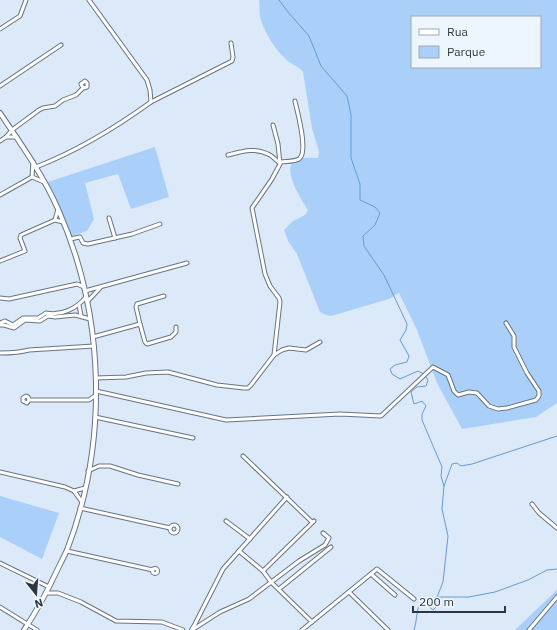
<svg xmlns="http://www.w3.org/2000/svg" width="557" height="630" viewBox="0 0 557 630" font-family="'IBM Plex Sans',sans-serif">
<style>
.green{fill:#aad0f9;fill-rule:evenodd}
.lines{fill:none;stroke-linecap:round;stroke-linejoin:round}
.stream{stroke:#679cd2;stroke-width:1}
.minor-casing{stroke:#687481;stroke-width:5}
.tertiary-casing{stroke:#687481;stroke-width:6}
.minor{stroke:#fff;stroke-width:3}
.tertiary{stroke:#fff;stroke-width:4}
</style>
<rect width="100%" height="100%" fill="#dbe9f8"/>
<!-- green -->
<g class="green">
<path d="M 259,0 L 557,0 L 557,403 L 536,417 L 462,429 L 437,383 L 417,330 L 399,293 L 389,299 L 331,316 L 326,315 L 320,312 L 297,254 L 288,241 L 284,230 L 293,221 L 305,215 L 308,210 C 302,200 280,168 296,160 C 302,157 311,158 318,158 L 319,152 L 312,128 L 303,72 C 298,66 293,65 288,61 C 276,51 263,31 260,16 C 259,11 260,5 259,0 ZM 412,17 L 540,17 L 540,67 L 412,67 Z"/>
<path d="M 155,147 L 169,197 L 131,209 L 118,174 L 85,183 L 94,219 L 87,231 L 69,237 L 45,183 Z"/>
<path d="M 0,496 L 59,513 L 42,559 L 0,537 Z"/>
<path d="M 557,590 L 557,630 L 515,630 Z"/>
</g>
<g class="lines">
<!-- stream -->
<g class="stream">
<path d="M 279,0 L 288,12 L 309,36 L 321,66 L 347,96 L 351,115 L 351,158 L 360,184 L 360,200 L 375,207 L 380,213 L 375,225 L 363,236 L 364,246 L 384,275 L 407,324 L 406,330 L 400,340 L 409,356 L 407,362 L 395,365 L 390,369 L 392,374 L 400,379 L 418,371 L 424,374 L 428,380 L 426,386 L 417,387 L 411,392 L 414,404 L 422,401 L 426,406 L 422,414 L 422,420 L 442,467 L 441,476 L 444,486"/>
<path d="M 437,597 L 469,597 L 495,592 L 528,580 L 547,570 L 557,569"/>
<path d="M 414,630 C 417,622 416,614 419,605 L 426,604 L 433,610 L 436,607 L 437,597 L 443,582 L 448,536 L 442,509 L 444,486 L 452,464 L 457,463 L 461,466 L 472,464 L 557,436"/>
</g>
<!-- minor casing -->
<g class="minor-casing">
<g id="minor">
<path d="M 0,29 L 20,16 L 26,0"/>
<path d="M 0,86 L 61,45"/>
<path d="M 151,102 L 232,61 L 233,57 L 231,43"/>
<path d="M 6,137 L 17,137"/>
<path d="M 0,141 L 6,137 L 12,130 L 39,110 L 43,108 L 55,106 L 63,100 L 76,95 L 83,88 L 87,87 L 87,83 L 85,81 L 81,84 L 83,88"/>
<path d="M 228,155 C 243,151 255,147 270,155 C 274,157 276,161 280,163"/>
<path d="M 281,162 C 286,161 294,162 299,159 C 309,152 297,111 295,101"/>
<path d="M 36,167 C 77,151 115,128 151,102 L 150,90 L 147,80 L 89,0"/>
<path d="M 32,177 L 33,162"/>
<path d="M 32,177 L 44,182"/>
<path d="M 0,195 L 32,177"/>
<path d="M 109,218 L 115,238"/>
<path d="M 55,220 L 58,209"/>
<path d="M 70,239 L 80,237 L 83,243 L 88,244 L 132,234 L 160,224"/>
<path d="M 0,261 L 25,251 L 20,238 L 21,235 L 55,220 L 63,222"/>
<path d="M 85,291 L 187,263"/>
<path d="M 0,298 L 9,299 L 77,284 L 84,287"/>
<path d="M 87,302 L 100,288"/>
<path d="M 79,305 L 81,316"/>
<path d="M 0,323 L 5,321 L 13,325 L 23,318 L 38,318 L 46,313 C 61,316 76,309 86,297"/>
<path d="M 140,324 L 145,342 L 147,344 L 171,337 L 176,332 L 176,327"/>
<path d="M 0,325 L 4,325 L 14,328 L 25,320 L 40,321 L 48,316 L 55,317 L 75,315 L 90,319"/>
<path d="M 93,337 L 140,324 L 136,307 L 137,304 L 164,296"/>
<path d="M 0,353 C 11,353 19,353 29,350 L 94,346"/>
<path d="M 274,355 L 282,350 L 289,348 L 306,350 L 320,342"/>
<path d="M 96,378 L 126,377 L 146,373 L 168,372 L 217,385 L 244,388 L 248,388 L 251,385 L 274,355 L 280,302 L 279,298 L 270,286 L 265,274 L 252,208 L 272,179 L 280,164 L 278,144 L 273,125"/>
<path d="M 96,391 L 226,420 L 340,414 L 381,416 L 433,367 L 448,375 L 454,391 L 458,395 L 469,392 L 477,393 L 489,406 L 498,409 L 507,408 L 536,400 L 539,396 L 539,391 L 527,373 L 514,347 L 514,336 L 506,323"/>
<path d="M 29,400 L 28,397 L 26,396 L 23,398 L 23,401 L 27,403 L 29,400 L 89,400 L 96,395"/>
<path d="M 95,417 L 193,438"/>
<path d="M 243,456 L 312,522"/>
<path d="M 88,471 L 99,466 L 110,466 L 138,475 L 178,484"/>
<path d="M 0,472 L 65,487 L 74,491 L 82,502"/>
<path d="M 74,491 L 85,488"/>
<path d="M 532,504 L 539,513 L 557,528"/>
<path d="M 80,508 L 170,528"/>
<path d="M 226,521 L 250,539"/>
<circle cx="174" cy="529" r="4"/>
<path d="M 67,551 L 153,570"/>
<path d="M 239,551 L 263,571 L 271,582 L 312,622"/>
<path d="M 0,563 L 49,587"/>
<circle cx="155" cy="571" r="2.5"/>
<path d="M 263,571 L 314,521"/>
<path d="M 371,574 L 395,595"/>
<path d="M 279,589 L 331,547"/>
<path d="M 349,592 L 388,630"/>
<path d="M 46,593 L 58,593 L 81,602 L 116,621 L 162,622 L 183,630"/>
<path d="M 0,607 L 37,630"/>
<path d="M 192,629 L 195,624 L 223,569 L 287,497"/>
<path d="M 192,630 L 220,612 L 249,599 L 299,561 L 325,545 L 329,538 L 323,533"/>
<path d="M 302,630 L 377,569 L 414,599"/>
<path d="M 529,630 L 557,597"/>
</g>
</g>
<!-- tertiary casing -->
<g class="tertiary-casing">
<path id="tertiary" d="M 0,113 C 21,144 43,175 58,209 C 105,315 109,441 67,550 C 62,561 56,572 51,583 C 43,599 34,615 24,630"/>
</g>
<!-- minor -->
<use href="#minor" class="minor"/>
<!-- tertiary -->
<use href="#tertiary" class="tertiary"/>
</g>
<!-- legend -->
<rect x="411" y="16" width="130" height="52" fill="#edf6ff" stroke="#a2a9b1"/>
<rect x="419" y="29" width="20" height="6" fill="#ffffff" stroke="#a2a9b1"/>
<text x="447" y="36" font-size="12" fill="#31363c">Rua</text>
<rect x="419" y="46" width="20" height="12" fill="#aad0f9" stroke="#a2a9b1"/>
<text x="447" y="56" font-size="12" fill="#31363c">Parque</text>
<!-- north arrow -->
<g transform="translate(36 594) rotate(163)" stroke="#edf6ff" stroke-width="3" paint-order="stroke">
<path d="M0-3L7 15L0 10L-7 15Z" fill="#31363c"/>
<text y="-6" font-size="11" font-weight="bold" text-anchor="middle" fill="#31363c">N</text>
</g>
<!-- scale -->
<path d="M413 606v6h92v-6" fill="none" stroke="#31363c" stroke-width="2"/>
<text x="419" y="606" font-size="12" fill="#31363c" stroke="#edf6ff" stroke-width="3" paint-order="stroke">200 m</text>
</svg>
